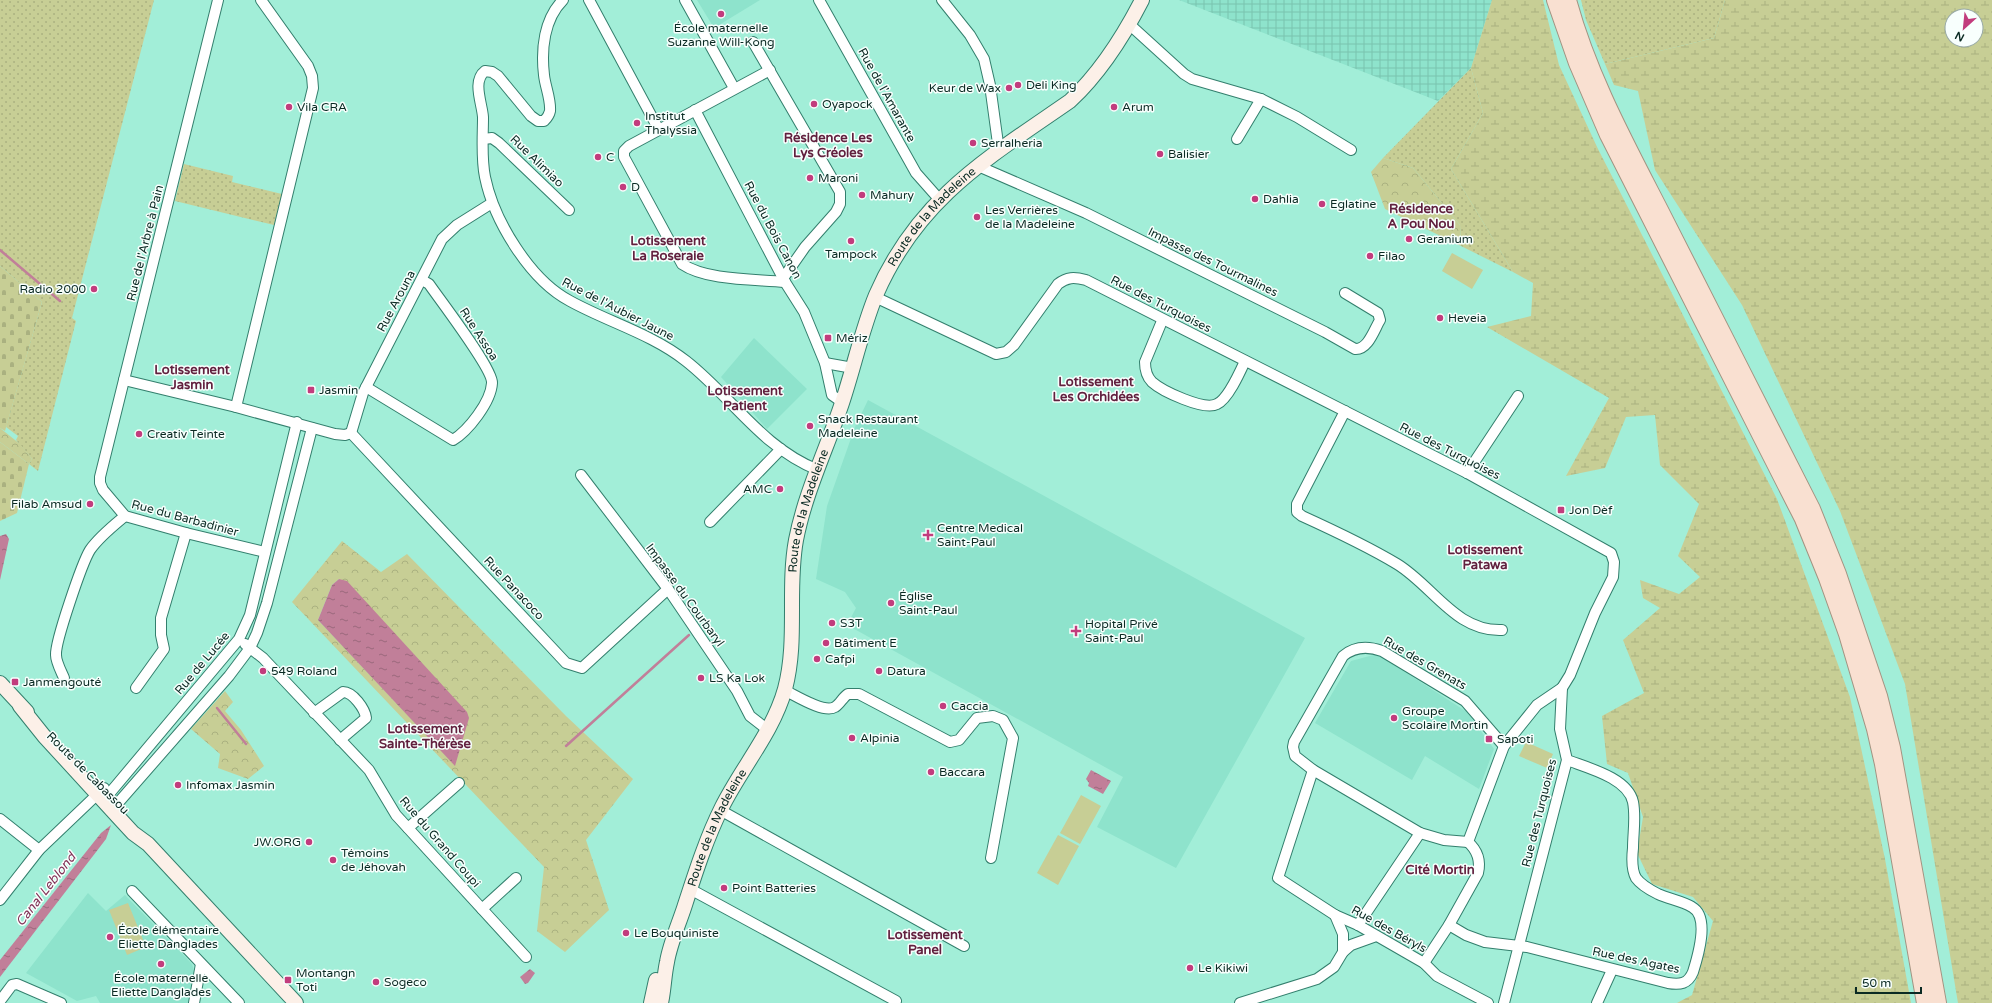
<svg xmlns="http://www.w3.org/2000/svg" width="1992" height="1003" viewBox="0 0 1992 1003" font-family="'Varela Round',sans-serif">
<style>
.built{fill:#8ee3cc}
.industrial{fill:url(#industrial-grid)}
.grass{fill:url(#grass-dots)}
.forest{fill:url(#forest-crowns);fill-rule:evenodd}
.wetland{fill:url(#wetland-marsh);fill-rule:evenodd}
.cemetery{fill:url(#cemetery-stones)}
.garden{fill:#c7ce95}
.water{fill:url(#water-ripples)}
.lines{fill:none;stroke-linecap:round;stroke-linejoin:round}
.stream{stroke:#c17f99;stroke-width:2.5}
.street-casing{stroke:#337f6d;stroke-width:12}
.secondary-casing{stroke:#337f6d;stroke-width:16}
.primary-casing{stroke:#a39381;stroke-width:18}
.street{stroke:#fff;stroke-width:10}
.secondary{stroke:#fcf0e8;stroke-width:14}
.primary{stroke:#f9e0d1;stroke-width:16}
.poi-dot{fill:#c23c7d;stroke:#f8fffd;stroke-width:1.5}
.labels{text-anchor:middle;stroke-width:3;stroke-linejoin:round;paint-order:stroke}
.poi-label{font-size:12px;fill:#0a2a23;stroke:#f8fffd;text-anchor:start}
.street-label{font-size:12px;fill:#0a2a23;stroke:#f8fffd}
.neighbourhood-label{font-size:13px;font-weight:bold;fill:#61203e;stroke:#f8fffd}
.water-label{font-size:13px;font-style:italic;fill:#823257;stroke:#f8fffd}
</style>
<defs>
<pattern id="industrial-grid" width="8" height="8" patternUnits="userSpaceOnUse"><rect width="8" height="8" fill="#8ee3cc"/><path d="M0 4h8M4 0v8" fill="none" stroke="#79c3af"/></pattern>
<pattern id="grass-dots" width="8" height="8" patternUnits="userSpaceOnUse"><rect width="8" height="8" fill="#c7ce95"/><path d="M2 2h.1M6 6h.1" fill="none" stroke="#aab180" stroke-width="1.8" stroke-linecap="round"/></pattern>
<pattern id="forest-crowns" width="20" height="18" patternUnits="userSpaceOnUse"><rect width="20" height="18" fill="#c7ce95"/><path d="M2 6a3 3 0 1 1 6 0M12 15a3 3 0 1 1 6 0" fill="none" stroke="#aab180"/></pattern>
<pattern id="wetland-marsh" width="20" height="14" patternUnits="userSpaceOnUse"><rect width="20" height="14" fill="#c7ce95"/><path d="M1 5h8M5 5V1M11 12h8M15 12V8" fill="none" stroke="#aab180"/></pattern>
<pattern id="cemetery-stones" width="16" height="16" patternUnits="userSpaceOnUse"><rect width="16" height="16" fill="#c7ce95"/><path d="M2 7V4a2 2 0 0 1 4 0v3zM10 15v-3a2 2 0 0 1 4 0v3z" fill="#aab180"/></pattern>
<pattern id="water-ripples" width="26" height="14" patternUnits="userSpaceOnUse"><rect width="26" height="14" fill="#c17f99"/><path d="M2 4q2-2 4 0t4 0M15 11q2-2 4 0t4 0" fill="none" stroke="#9b687c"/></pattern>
</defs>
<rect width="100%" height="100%" fill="#a2eed8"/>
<!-- built -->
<g class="built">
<path d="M 697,0 L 760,0 L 714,28 Z"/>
<path d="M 754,338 L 807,389 L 767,429 L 721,377 Z"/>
<path d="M 868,400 L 1305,638 L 1176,868 L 1097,827 L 1123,777 L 847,625 L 856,608 L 845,592 L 816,579 L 827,506 L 855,427 Z"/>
<path d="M 1377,654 L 1467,712 L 1494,749 L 1479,789 L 1425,756 L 1412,780 L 1315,723 L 1351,661 Z"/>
<path d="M 88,893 L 106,911 L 125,895 L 192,964 L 195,974 L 189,1003 L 100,1003 L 96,996 L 77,1001 L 26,973 Z"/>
</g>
<!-- industrial -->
<path class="industrial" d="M 1179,0 L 1492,0 L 1471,68 L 1438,101 Z"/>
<!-- grass -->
<g class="grass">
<path d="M 0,0 L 154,0 L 72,318 L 76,321 L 38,471 L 29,464 L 32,459 L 16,440 L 18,436 L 6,427 L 42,302 L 0,266 Z"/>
<path d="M 1581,0 L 1725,0 L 1714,38 L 1605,64 L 1586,20 Z"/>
<path d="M 1471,68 L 1483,113 L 1451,169 L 1513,272 L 1461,246 L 1460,225 L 1413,168 L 1383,158 Z"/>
<path d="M 184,164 L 233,176 L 232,182 L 282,194 L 274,225 L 175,201 Z"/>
</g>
<!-- forest -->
<g class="forest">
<path d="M 1383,158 L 1413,168 L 1460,225 L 1461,246 L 1385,209 L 1371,172 Z"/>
<path d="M 0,428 L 20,444 L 32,459 L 29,464 L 0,442 Z"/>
<path d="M 342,541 L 381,572 L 407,554 L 566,716 L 633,779 L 586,840 L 609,910 L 565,952 L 537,931 L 544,867 L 292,602 ZM 339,579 L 455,765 L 318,620 L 332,585 Z"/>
<path d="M 225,691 L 233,702 L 225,711 L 241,730 L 264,766 L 248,779 L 218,768 L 220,754 L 191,729 Z"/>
</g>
<!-- wetland -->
<g class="wetland">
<path d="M 1492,0 L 1543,0 L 1559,65 L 1598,149 L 1777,499 L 1850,697 L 1885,859 L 1911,1003 L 1677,1003 L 1692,995 L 1713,921 L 1693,897 L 1652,884 L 1637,853 L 1643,817 L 1628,773 L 1607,764 L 1602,716 L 1644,693 L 1623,640 L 1660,608 L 1643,598 L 1640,580 L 1679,594 L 1700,577 L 1678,556 L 1699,504 L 1660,465 L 1655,415 L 1626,417 L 1605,468 L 1566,476 L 1609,398 L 1487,327 L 1531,316 L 1533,283 L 1513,272 L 1451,169 L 1483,113 L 1471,68 Z"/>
<path d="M 1725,0 L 1992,0 L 1992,1003 L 1958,1003 L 1905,684 L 1840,511 L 1742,305 L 1655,170 L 1638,91 L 1614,85 L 1605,64 L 1714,38 ZM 1952,16 L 1976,16 L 1976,40 L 1952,40 Z"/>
</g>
<!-- cemetery -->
<g class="cemetery">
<path d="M 0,266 L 42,302 L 5,431 L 0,428 Z"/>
<path d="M 0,442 L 29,464 L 17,513 L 0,521 Z"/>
</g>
<!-- garden -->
<g class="garden">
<path d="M 1452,253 L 1483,270 L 1472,289 L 1442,271 Z"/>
<path d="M 1526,742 L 1553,754 L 1547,768 L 1519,756 Z"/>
<path d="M 1081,795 L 1101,806 L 1080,844 L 1060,833 Z"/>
<path d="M 1058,835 L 1079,846 L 1058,885 L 1037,873 Z"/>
<path d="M 128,903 L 146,947 L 127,955 L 109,910 Z"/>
</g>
<!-- water -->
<g class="water">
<path d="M 6,534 L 9,539 L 0,580 L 0,536 Z"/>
<path d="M 339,579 L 347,581 L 467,712 L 469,718 L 455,766 L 318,620 L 332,585 Z"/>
<path d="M 1091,770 L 1111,781 L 1103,794 L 1088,786 L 1089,783 L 1086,779 Z"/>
<path d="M 111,825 L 106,839 L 0,977 L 0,960 L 101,833 Z"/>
<path d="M 530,969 L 535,973 L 528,983 L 525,984 L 520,977 Z"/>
</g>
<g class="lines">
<!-- stream -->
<g class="stream">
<path d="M 0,250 L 60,301"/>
<path d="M 217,708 L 246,744"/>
<path d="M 566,746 L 689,635"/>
</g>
<!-- street casing -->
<g class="street-casing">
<g id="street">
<path d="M 218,0 L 100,477 L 100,483 L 103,490 L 125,516 L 186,533 L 265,552"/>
<path d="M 563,0 C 544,19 541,49 544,75 C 545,86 551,99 550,111 C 549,116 547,118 544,121 L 538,121 L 531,116 L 498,76 L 492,72 L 485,71 C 472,81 482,103 483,117 C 483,136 481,158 485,177 C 494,221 530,280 570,301 C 608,322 652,334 686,361 C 731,396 762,448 818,470"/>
<path d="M 589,0 L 659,130"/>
<path d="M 685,0 L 734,88"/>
<path d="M 819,0 L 916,173 L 939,199"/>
<path d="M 942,0 L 970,35 L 984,59 L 990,85 L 999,151"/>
<path d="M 1129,24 L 1184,74 L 1192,79 L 1261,99 L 1297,117 L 1351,150"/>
<path d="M 753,42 L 840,192 L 840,204 L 836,212 L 805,247 L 784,277"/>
<path d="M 770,70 L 629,146 L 624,151 L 624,157 L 682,264 C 707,281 756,279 785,282"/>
<path d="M 695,110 L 785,282 L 804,312 L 825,363 L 832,395 L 842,402"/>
<path d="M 483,139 L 492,138 L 499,143 L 569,210"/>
<path d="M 1237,139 L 1261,99"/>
<path d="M 978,166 L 1086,213 L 1325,332 L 1355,349 C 1368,350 1374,330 1380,320 L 1378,313 L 1345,293"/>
<path d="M 875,297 L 996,354 L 1006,352 L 1014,345 L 1058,284 C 1067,277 1074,277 1086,280 L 1467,473 L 1611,553 L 1614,562 L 1613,577 L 1595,613 L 1570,675 L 1562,688 L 1560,729 L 1567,760 L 1504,1003"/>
<path d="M 1162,321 L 1145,362 C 1145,369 1147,377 1152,382 C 1162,391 1204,411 1217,404 C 1228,399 1240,372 1245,361"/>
<path d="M 825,363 L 853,368"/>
<path d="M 124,380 L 236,407 L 335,434 L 345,435 L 351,433"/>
<path d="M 366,387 L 453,440 C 468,431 491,402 492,383 C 493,369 440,300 429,284 L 422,280"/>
<path d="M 236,407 L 313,88 L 312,76 L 308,66 L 261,0"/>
<path d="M 1345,411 L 1297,504 L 1297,512 L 1302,516 C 1335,531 1367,546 1397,564 C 1433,586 1456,632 1502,630"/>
<path d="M 297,422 L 250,615 L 239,639 L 109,794 L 107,805 L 118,803 L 229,676 L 250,648 L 257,633 L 267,603 L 312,428"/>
<path d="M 351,433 L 566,663 L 582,668 L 668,589"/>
<path d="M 351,433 L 363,393 L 442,239 L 457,225 L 492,203"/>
<path d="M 1467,473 L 1518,396"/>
<path d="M 581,475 L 668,589 L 737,691 L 750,716 L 768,730"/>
<path d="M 710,522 L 781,449"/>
<path d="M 245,644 L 263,658 L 369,770 L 396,815 L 526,957"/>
<path d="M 64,678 C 61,671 56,662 56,655 C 55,642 82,563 90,550 C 99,537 113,526 125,516"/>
<path d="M 136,688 L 164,649 L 161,635 L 161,618 L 186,533"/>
<path d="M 784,690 C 795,695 824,714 835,707 C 840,704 843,697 848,694 L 859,694 L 950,742 L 959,740 L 977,718 L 993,716 L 1003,720 L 1013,738 L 991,858"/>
<path d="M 314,713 L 343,692 C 353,692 365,709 366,718 L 340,740"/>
<path d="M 1313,770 L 1278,878 L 1335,915 L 1358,925 L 1424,963 L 1437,976 L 1488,1003"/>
<path d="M 720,810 L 964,946"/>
<path d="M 0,819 L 39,850"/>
<path d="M 408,828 L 459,783"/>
<path d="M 1468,842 L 1444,840 L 1420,833 L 1313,770 L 1295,756 L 1293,747 L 1294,742 L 1343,656 C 1355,646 1368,646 1382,651 L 1465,701 L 1504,746"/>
<path d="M 1468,842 L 1504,746 L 1537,705 L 1562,688"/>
<path d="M 690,889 L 896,1001"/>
<path d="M 132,891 L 239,1003"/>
<path d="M 0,900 L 39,850 L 104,788"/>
<path d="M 482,909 L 516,878"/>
<path d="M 1335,915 L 1343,934 L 1343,952"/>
<path d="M 1358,925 L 1420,833"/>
<path d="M 1449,925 L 1466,935 L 1485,942 L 1527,947 L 1668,983 C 1680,985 1688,984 1693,972 C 1698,956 1710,917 1692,907 C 1682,901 1669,899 1658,894 C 1650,890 1641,885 1636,878 C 1631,869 1632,857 1633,848 C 1633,833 1636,817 1633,802 C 1628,778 1588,768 1567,760"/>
<path d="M 1424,963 L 1449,925 L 1478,873 C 1481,860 1477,850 1468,842"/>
<path d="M 0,1001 L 12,985 L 17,984 L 61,1003"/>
<path d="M 194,1003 L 201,964"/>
<path d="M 1240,1003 L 1317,979 L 1334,967 L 1343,952 L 1351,945 L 1376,936"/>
<path d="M 1597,1003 L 1612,970"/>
</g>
</g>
<!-- secondary casing -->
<g class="secondary-casing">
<g id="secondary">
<path d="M 0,683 L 27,712"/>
<path d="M 20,706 L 44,736 L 121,820 L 133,833 L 148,844 L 296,1003"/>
<path d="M 651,1003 L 656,980"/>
<path id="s1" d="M 661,1003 C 664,989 664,976 667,962 C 670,944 678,926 684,908 C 695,874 706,839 722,807 C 742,767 773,732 785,689 C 798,640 787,589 796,540 C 805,493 827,448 842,403 C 854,367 862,329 876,295 C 918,198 988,158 1070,101 C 1101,72 1123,37 1142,0"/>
</g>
</g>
<!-- primary casing -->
<g class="primary-casing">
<g id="primary">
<path d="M 1555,0 L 1577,63 L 1608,135 L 1803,519 L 1827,578 L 1847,634 L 1875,729 L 1883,764 L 1925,1003"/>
<path d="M 1568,0 C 1588,74 1625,142 1660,210 C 1710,310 1762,409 1812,509 L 1838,574 L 1879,696 L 1892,748 L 1938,1003"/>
</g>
</g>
<!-- street -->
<use href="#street" class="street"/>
<!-- secondary -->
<use href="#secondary" class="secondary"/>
<!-- primary -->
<use href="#primary" class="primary"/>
</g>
<!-- markers -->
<g class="poi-dot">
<circle cx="721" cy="14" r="4"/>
<circle cx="1018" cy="85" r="4"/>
<circle cx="1009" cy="88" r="4"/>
<circle cx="814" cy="104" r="4"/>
<circle cx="289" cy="107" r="4"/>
<circle cx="1114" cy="107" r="4"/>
<circle cx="637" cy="123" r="4"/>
<circle cx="973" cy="143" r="4"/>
<circle cx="1160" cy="154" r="4"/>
<circle cx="598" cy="157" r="4"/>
<circle cx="810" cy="178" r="4"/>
<circle cx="623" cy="187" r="4"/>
<circle cx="862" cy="195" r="4"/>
<circle cx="1255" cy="199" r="4"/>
<circle cx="1322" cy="204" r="4"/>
<circle cx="977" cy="217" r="4"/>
<circle cx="1409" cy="239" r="4"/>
<circle cx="851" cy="241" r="4"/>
<circle cx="1370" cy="256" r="4"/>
<circle cx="94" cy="289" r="4"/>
<circle cx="1440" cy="318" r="4"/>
<rect x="824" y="334" width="8" height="8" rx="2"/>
<rect x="307" y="386" width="8" height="8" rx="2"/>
<circle cx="810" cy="426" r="4"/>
<circle cx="139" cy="434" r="4"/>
<circle cx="780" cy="489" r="4"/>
<circle cx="90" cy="504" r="4"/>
<rect x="1557" y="506" width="8" height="8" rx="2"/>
<path d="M926 529h4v4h4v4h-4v4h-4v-4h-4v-4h4z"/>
<circle cx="891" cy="603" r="4"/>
<circle cx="832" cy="623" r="4"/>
<path d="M1074 625h4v4h4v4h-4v4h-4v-4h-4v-4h4z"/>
<circle cx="826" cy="643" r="4"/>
<circle cx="817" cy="659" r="4"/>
<circle cx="263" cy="671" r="4"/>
<circle cx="879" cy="671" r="4"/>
<circle cx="701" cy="678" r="4"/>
<rect x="11" y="678" width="8" height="8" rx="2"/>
<circle cx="943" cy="706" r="4"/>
<circle cx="1394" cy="718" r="4"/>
<circle cx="852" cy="738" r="4"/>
<rect x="1485" y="735" width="8" height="8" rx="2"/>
<circle cx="931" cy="772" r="4"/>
<circle cx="178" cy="785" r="4"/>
<circle cx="309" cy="842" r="4"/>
<circle cx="333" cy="860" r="4"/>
<circle cx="724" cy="888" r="4"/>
<circle cx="626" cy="933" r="4"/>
<circle cx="110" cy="937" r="4"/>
<circle cx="161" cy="964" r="4"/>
<circle cx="1190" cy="968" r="4"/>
<rect x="284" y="976" width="8" height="8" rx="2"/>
<circle cx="376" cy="982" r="4"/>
</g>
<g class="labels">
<!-- poi labels -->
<g class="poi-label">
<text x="721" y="32" text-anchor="middle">École maternelle<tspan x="721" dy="14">Suzanne Will-Kong</tspan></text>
<text x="1026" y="89">Deli King</text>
<text x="1001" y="92" text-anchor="end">Keur de Wax</text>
<text x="822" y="108">Oyapock</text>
<text x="297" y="111">Vila CRA</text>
<text x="1122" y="111">Arum</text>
<text x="645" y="120">Institut<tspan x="645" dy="14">Thalyssia</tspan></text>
<text x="981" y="147">Serralheria</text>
<text x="1168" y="158">Balisier</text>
<text x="606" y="161">C</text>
<text x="818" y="182">Maroni</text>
<text x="631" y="191">D</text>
<text x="870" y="199">Mahury</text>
<text x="1263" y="203">Dahlia</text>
<text x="1330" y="208">Eglatine</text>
<text x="985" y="214">Les Verrières<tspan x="985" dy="14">de la Madeleine</tspan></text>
<text x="1417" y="243">Geranium</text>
<text x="851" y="258" text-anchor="middle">Tampock</text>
<text x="1378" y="260">Filao</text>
<text x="86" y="293" text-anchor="end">Radio 2000</text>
<text x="1448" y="322">Heveia</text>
<text x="836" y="342">Mériz</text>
<text x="319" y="394">Jasmin</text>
<text x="818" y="423">Snack Restaurant<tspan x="818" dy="14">Madeleine</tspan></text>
<text x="147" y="438">Creativ Teinte</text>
<text x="772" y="493" text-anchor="end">AMC</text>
<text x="82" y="508" text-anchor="end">Filab Amsud</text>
<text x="1569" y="514">Jon Dèf</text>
<text x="937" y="532">Centre Medical<tspan x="937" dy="14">Saint-Paul</tspan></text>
<text x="899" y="600">Église<tspan x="899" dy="14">Saint-Paul</tspan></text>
<text x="840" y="627">S3T</text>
<text x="1085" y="628">Hopital Privé<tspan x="1085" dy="14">Saint-Paul</tspan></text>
<text x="834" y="647">Bâtiment E</text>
<text x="825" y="663">Cafpi</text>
<text x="271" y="675">549 Roland</text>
<text x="887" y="675">Datura</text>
<text x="709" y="682">LS Ka Lok</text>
<text x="23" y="686">Janmengouté</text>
<text x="951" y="710">Caccia</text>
<text x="1402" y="715">Groupe<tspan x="1402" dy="14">Scolaire Mortin</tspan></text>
<text x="860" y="742">Alpinia</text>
<text x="1497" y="743">Sapoti</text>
<text x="939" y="776">Baccara</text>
<text x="186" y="789">Infomax Jasmin</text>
<text x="301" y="846" text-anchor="end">JW.ORG</text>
<text x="341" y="857">Témoins<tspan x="341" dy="14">de Jéhovah</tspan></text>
<text x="732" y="892">Point Batteries</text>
<text x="118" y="934">École élémentaire<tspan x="118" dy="14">Eliette Danglades</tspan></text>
<text x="634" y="937">Le Bouquiniste</text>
<text x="1198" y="972">Le Kikiwi</text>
<text x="296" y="977">Montangn<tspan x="296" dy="14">Toti</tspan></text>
<text x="161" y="982" text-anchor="middle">École maternelle<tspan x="161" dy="14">Eliette Danglades</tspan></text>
<text x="384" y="986">Sogeco</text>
</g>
<!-- street labels -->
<g class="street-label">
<text transform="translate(887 95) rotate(61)" y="4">Rue de l'Amarante</text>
<text transform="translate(537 161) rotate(44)" y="4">Rue Alimiao</text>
<text dy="4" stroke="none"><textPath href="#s1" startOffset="845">Route de la Madeleine</textPath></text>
<text transform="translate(773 230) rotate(62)" y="4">Rue du Bois Canon</text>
<text transform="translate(145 243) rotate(-76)" y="4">Rue de l'Arbre à Pain</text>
<text transform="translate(1213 262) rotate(26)" y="4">Impasse des Tourmalines</text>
<text transform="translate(396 301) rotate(-62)" y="4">Rue Arouna</text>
<text transform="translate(1161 304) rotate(27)" y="4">Rue des Turquoises</text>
<text transform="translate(618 309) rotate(27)" y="4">Rue de l'Aubier Jaune</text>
<text transform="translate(479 334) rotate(57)" y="4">Rue Assoa</text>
<text transform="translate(1450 451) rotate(27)" y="4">Rue des Turquoises</text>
<text dy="4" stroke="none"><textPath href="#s1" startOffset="521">Route de la Madeleine</textPath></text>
<text transform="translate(185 518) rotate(15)" y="4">Rue du Barbadinier</text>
<text transform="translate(514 588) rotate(47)" y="4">Rue Panacoco</text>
<text transform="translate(685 595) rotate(54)" y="4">Impasse du Courbaryl</text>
<text transform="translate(202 663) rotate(-50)" y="4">Rue de Lucée</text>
<text transform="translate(1425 663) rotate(30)" y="4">Rue des Grenats</text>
<text transform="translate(88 773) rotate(45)" y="4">Route de Cabassou</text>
<text transform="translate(1539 813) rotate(-76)" y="4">Rue des Turquoises</text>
<text dy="4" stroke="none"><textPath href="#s1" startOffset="185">Route de la Madeleine</textPath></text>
<text transform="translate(440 842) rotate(49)" y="4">Rue du Grand Coupi</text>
<text transform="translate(1389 929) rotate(29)" y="4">Rue des Béryls</text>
<text transform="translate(1636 960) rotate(12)" y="4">Rue des Agates</text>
</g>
<!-- neighbourhood labels -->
<g class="neighbourhood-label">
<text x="828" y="142">Résidence Les<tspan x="828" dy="15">Lys Créoles</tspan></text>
<text x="1421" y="213">Résidence<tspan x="1421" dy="15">A Pou Nou</tspan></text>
<text x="668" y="245">Lotissement<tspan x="668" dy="15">La Roseraie</tspan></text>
<text x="192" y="374">Lotissement<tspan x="192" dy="15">Jasmin</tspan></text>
<text x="1096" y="386">Lotissement<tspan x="1096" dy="15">Les Orchidées</tspan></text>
<text x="745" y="395">Lotissement<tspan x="745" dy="15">Patient</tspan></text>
<text x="1485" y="554">Lotissement<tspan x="1485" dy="15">Patawa</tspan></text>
<text x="425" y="733">Lotissement<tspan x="425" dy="15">Sainte-Thérèse</tspan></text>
<text x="1440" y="874">Cité Mortin</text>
<text x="925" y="939">Lotissement<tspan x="925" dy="15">Panel</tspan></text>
</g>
<!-- water labels -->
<g class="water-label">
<text transform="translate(45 889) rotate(-52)" y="5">Canal Leblond</text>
</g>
</g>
<!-- north arrow -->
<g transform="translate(1964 28) rotate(207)"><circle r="19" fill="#f8fffd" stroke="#99aaa6"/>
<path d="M0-3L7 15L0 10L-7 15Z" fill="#c23c7d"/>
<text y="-6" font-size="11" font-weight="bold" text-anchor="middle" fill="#0a2a23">N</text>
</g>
<!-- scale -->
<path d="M1856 987v6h65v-6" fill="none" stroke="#0a2a23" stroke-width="2"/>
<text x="1862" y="987" font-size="12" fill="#0a2a23" stroke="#f8fffd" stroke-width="3" paint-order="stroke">50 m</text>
</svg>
